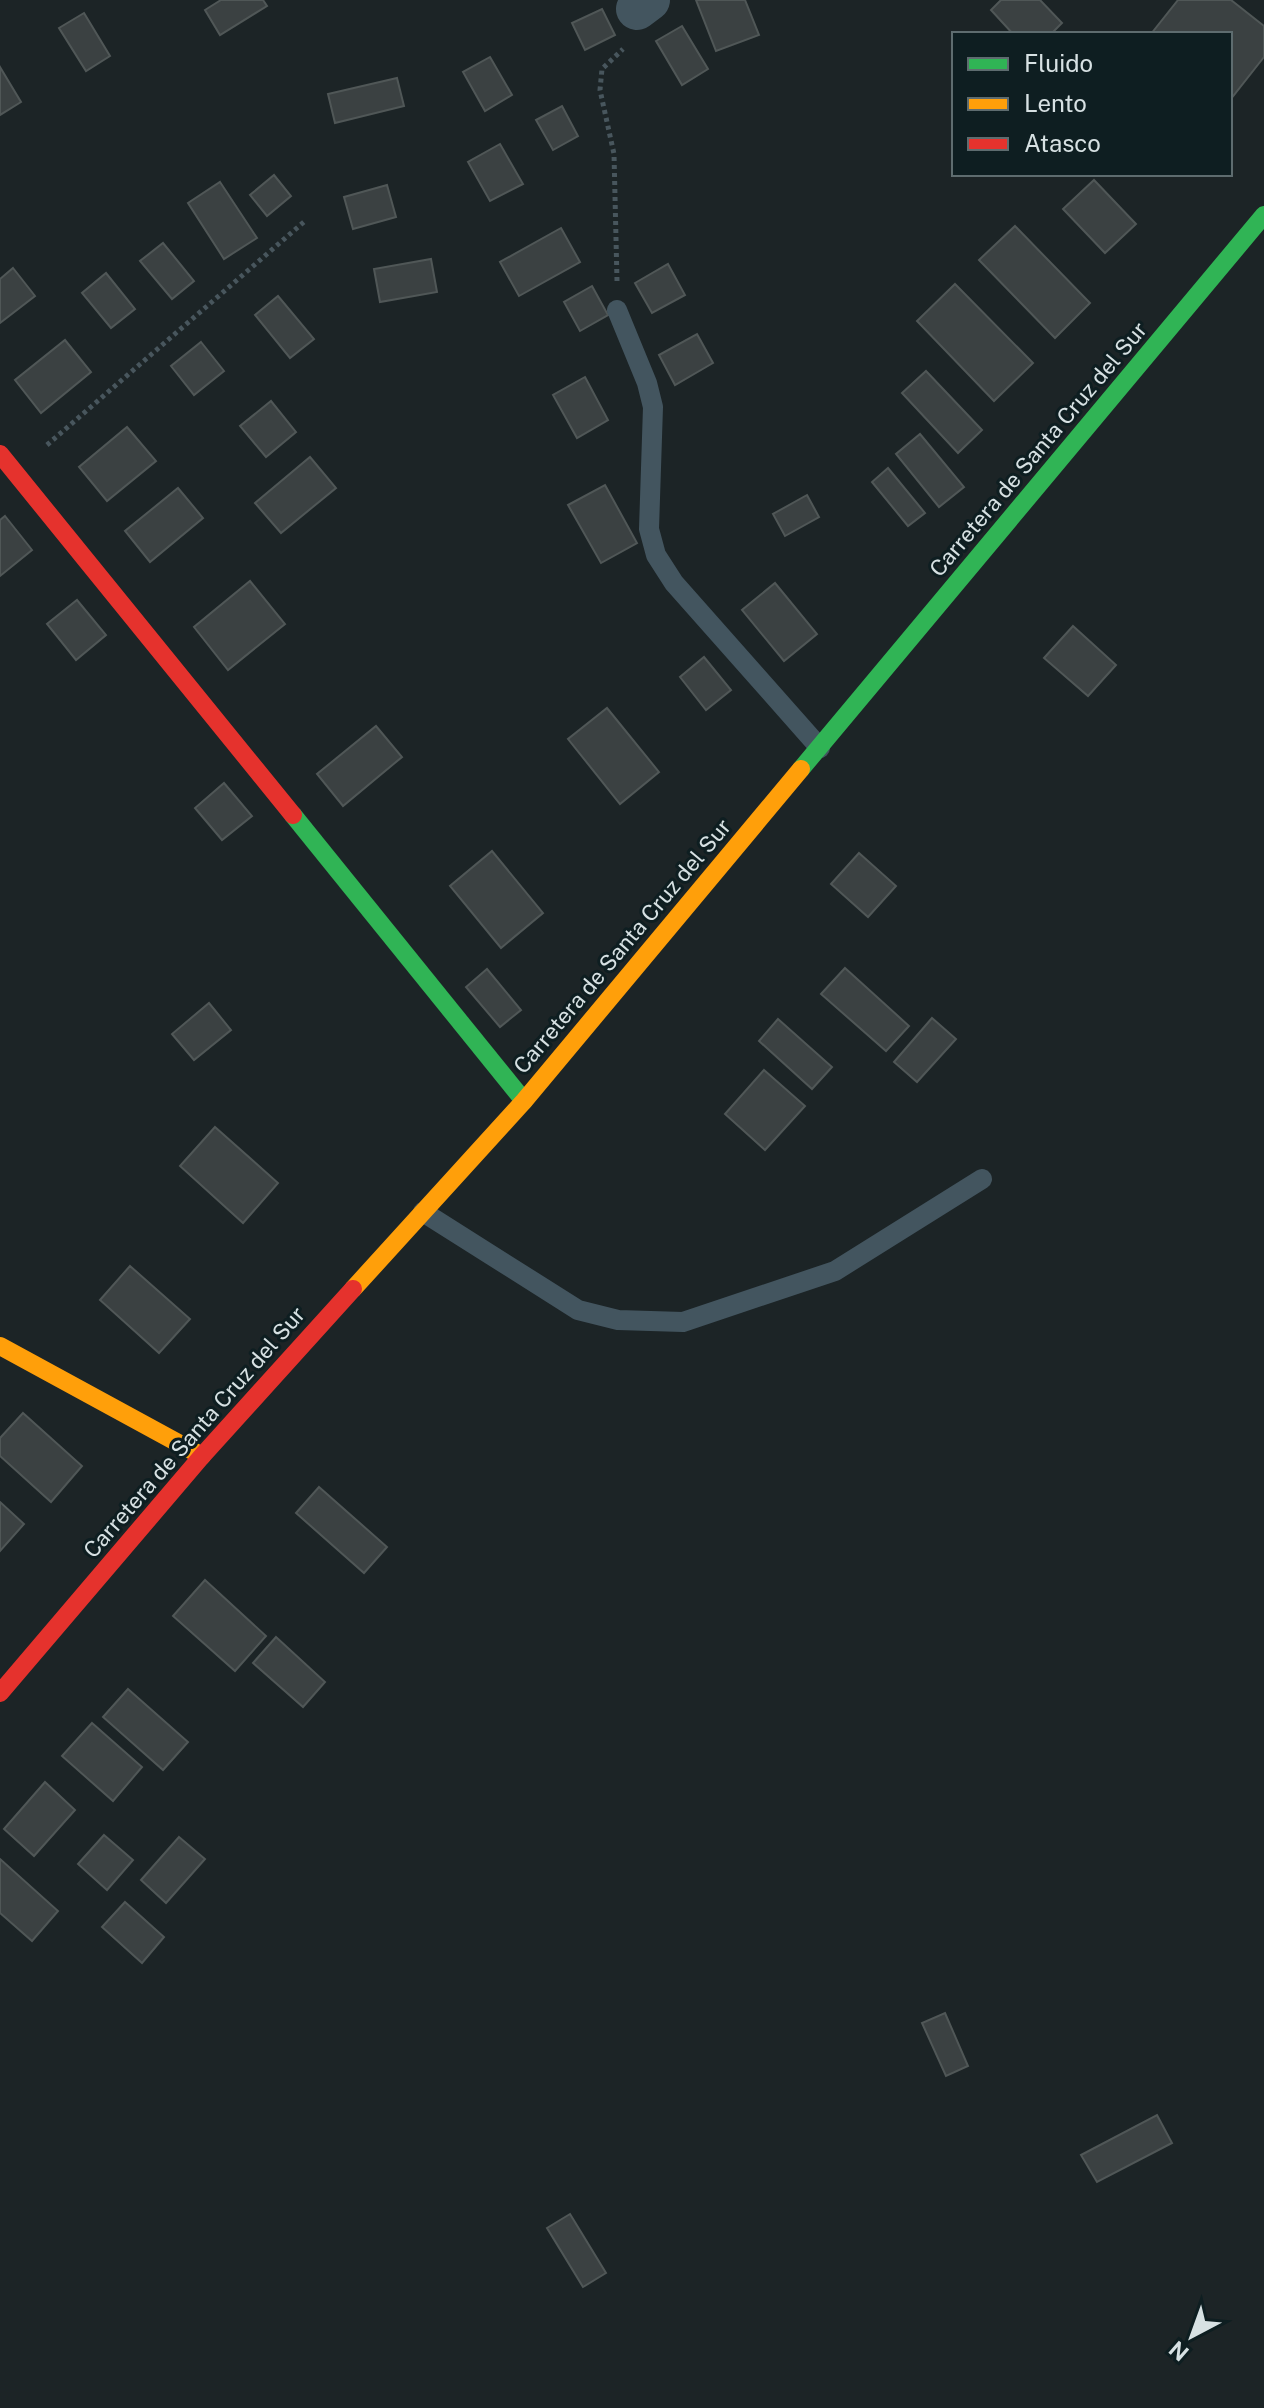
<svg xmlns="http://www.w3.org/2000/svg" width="1264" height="2408" viewBox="0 0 1264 2408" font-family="'Public Sans',sans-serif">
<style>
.building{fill:#3b4142;stroke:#505757;stroke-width:2}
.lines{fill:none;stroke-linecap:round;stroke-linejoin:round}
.path{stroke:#48565d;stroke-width:5;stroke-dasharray:4 4;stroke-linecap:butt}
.lane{stroke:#43555f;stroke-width:20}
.street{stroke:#43555f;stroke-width:42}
.fast{stroke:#30b455;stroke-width:18}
.slow{stroke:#ff9f0a;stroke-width:18}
.jam{stroke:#e5322d;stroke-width:18}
.labels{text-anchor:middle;stroke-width:6;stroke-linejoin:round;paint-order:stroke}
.street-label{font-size:22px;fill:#d7e1e3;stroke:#0e1e21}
</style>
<rect width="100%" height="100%" fill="#1c2426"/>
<!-- building -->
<g class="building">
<path d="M 221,0 L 263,0 L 267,6 L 220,35 L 205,10 Z"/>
<path d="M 696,0 L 745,0 L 759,35 L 716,51 Z"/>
<path d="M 1001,0 L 1040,0 L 1062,23 L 1051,34 L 1013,34 L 991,10 Z"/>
<path d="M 1178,0 L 1231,0 L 1264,26 L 1264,57 L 1230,100 L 1230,34 L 1151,34 Z"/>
<path d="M 602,9 L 615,35 L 585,50 L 572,23 Z"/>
<path d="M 84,13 L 110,56 L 86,71 L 59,28 Z"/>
<path d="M 682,26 L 708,69 L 682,85 L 656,41 Z"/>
<path d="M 490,57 L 512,95 L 485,111 L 463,72 Z"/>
<path d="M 0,67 L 21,102 L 0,115 Z"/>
<path d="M 397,78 L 404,106 L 335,123 L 328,94 Z"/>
<path d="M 562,106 L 578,136 L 553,150 L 536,120 Z"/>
<path d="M 500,144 L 523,184 L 490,201 L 468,162 Z"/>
<path d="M 274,175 L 291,196 L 267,216 L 250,195 Z"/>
<path d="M 1094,180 L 1136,224 L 1105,253 L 1063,209 Z"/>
<path d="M 220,182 L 257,238 L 224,259 L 188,203 Z"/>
<path d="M 387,185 L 396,217 L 353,229 L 344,197 Z"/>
<path d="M 1015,226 L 1090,303 L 1055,338 L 979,260 Z"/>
<path d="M 561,228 L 580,262 L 519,296 L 500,262 Z"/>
<path d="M 163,243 L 194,281 L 172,299 L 140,261 Z"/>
<path d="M 431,259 L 437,292 L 380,302 L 374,269 Z"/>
<path d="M 668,264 L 685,295 L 652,313 L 635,283 Z"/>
<path d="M 13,268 L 35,296 L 0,323 L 0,279 Z"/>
<path d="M 106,273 L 135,309 L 111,328 L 82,293 Z"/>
<path d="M 955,284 L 1033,363 L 994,401 L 917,321 Z"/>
<path d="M 592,286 L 608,315 L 580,331 L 564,302 Z"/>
<path d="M 278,296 L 314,339 L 290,358 L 255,315 Z"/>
<path d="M 697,334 L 713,363 L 675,385 L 659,355 Z"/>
<path d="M 65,340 L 91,372 L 41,413 L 15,380 Z"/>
<path d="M 201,342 L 224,371 L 194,395 L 171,366 Z"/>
<path d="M 926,371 L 982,430 L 958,453 L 902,393 Z"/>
<path d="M 585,377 L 608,420 L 577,438 L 553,395 Z"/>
<path d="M 271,401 L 296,432 L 266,457 L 240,426 Z"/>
<path d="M 127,427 L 156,461 L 107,501 L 79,467 Z"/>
<path d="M 920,434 L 964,487 L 939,507 L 896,454 Z"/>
<path d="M 310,457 L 336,488 L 281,533 L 255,503 Z"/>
<path d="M 888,468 L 925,513 L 908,526 L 872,482 Z"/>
<path d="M 605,485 L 637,543 L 601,563 L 568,505 Z"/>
<path d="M 178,488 L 203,518 L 150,562 L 125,531 Z"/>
<path d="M 807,495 L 819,517 L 785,536 L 773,514 Z"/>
<path d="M 5,516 L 32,550 L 0,576 L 0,520 Z"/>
<path d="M 250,581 L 285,624 L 228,670 L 194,627 Z"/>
<path d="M 775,583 L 817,634 L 784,661 L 742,610 Z"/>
<path d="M 77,600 L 106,635 L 76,660 L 47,624 Z"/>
<path d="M 1073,626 L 1116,665 L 1088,696 L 1044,658 Z"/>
<path d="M 704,657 L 731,690 L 706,710 L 680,677 Z"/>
<path d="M 607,708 L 659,772 L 620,804 L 568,739 Z"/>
<path d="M 376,726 L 402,757 L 343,806 L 317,774 Z"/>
<path d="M 224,783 L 252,816 L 222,840 L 195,808 Z"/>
<path d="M 492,851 L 543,913 L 501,948 L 450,886 Z"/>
<path d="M 859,853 L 896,886 L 868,917 L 831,884 Z"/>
<path d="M 845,968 L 909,1026 L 886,1051 L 821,994 Z"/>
<path d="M 487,969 L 521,1010 L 500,1027 L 466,987 Z"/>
<path d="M 209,1003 L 231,1030 L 194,1060 L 172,1034 Z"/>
<path d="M 932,1018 L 956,1039 L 917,1082 L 894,1062 Z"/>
<path d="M 778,1019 L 832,1067 L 812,1089 L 759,1041 Z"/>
<path d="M 764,1070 L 805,1106 L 765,1150 L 725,1114 Z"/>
<path d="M 215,1127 L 278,1183 L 243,1223 L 180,1166 Z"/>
<path d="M 130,1266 L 190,1319 L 159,1353 L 100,1300 Z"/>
<path d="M 23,1413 L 82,1466 L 51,1502 L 0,1456 L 0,1438 Z"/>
<path d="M 319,1487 L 387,1547 L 364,1573 L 296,1513 Z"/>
<path d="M 0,1502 L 24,1524 L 0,1551 Z"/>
<path d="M 205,1580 L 266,1636 L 235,1671 L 173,1616 Z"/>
<path d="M 276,1637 L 325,1682 L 303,1707 L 253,1663 Z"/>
<path d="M 128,1689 L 188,1742 L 163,1770 L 103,1717 Z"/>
<path d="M 92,1723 L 142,1767 L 113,1801 L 62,1756 Z"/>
<path d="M 45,1782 L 75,1810 L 34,1856 L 4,1829 Z"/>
<path d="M 104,1835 L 133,1860 L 107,1890 L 78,1864 Z"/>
<path d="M 179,1837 L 205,1859 L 166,1903 L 141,1880 Z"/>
<path d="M 0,1859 L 58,1911 L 32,1941 L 0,1913 Z"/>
<path d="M 125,1902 L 164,1937 L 142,1963 L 102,1927 Z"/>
<path d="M 945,2013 L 968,2066 L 946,2076 L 922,2023 Z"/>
<path d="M 1157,2115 L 1172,2143 L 1097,2182 L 1081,2155 Z"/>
<path d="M 570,2214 L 606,2273 L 583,2287 L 547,2228 Z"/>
</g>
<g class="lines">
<!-- path -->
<g class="path">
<path d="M 617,281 L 614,154 L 600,90 L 602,69 L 623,49"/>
<path d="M 47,445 L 305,221"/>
</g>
<!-- lane -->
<g class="lane">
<path d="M 617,310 L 647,383 L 653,407 L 649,529 L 656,555 L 674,583 L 820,748"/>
<path d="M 423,1212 L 578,1310 L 618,1320 L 683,1322 L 835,1271 L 982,1179"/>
</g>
<!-- street -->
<path class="street" d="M 637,9 L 649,0"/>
<!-- fast -->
<g class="fast">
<path d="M 801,769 L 1264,215"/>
<path d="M 293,815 L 524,1101"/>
</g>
<!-- slow -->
<g class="slow">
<path d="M 353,1289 L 524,1101 L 801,769"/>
<path d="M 0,1346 L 202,1456"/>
</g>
<!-- jam -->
<g class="jam">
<path d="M 0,454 L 293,815"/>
<path d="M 0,1693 L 202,1456 L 353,1289"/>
</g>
</g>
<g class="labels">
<!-- street labels -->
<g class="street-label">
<text transform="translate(1038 449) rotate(-50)" y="8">Carretera de Santa Cruz del Sur</text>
<text transform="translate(622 946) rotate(-50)" y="8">Carretera de Santa Cruz del Sur</text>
<text transform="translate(194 1432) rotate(-49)" y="8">Carretera de Santa Cruz del Sur</text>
</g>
</g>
<!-- legend -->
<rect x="952" y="32" width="280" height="144" fill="#0e1e21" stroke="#5e6c6f" stroke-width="2"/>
<rect x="968" y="58" width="40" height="12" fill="#30b455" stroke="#5e6c6f" stroke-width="2"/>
<text x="1024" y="72" font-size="24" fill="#d7e1e3">Fluido</text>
<rect x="968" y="98" width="40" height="12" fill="#ff9f0a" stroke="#5e6c6f" stroke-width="2"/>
<text x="1024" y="112" font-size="24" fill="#d7e1e3">Lento</text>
<rect x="968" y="138" width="40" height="12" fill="#e5322d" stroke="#5e6c6f" stroke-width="2"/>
<text x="1024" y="152" font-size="24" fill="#d7e1e3">Atasco</text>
<!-- north arrow -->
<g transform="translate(1192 2336) rotate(221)" stroke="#0e1e21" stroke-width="6" paint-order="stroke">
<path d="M0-6L14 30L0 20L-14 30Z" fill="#d7e1e3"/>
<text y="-12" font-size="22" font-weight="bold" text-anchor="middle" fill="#d7e1e3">N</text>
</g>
</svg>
